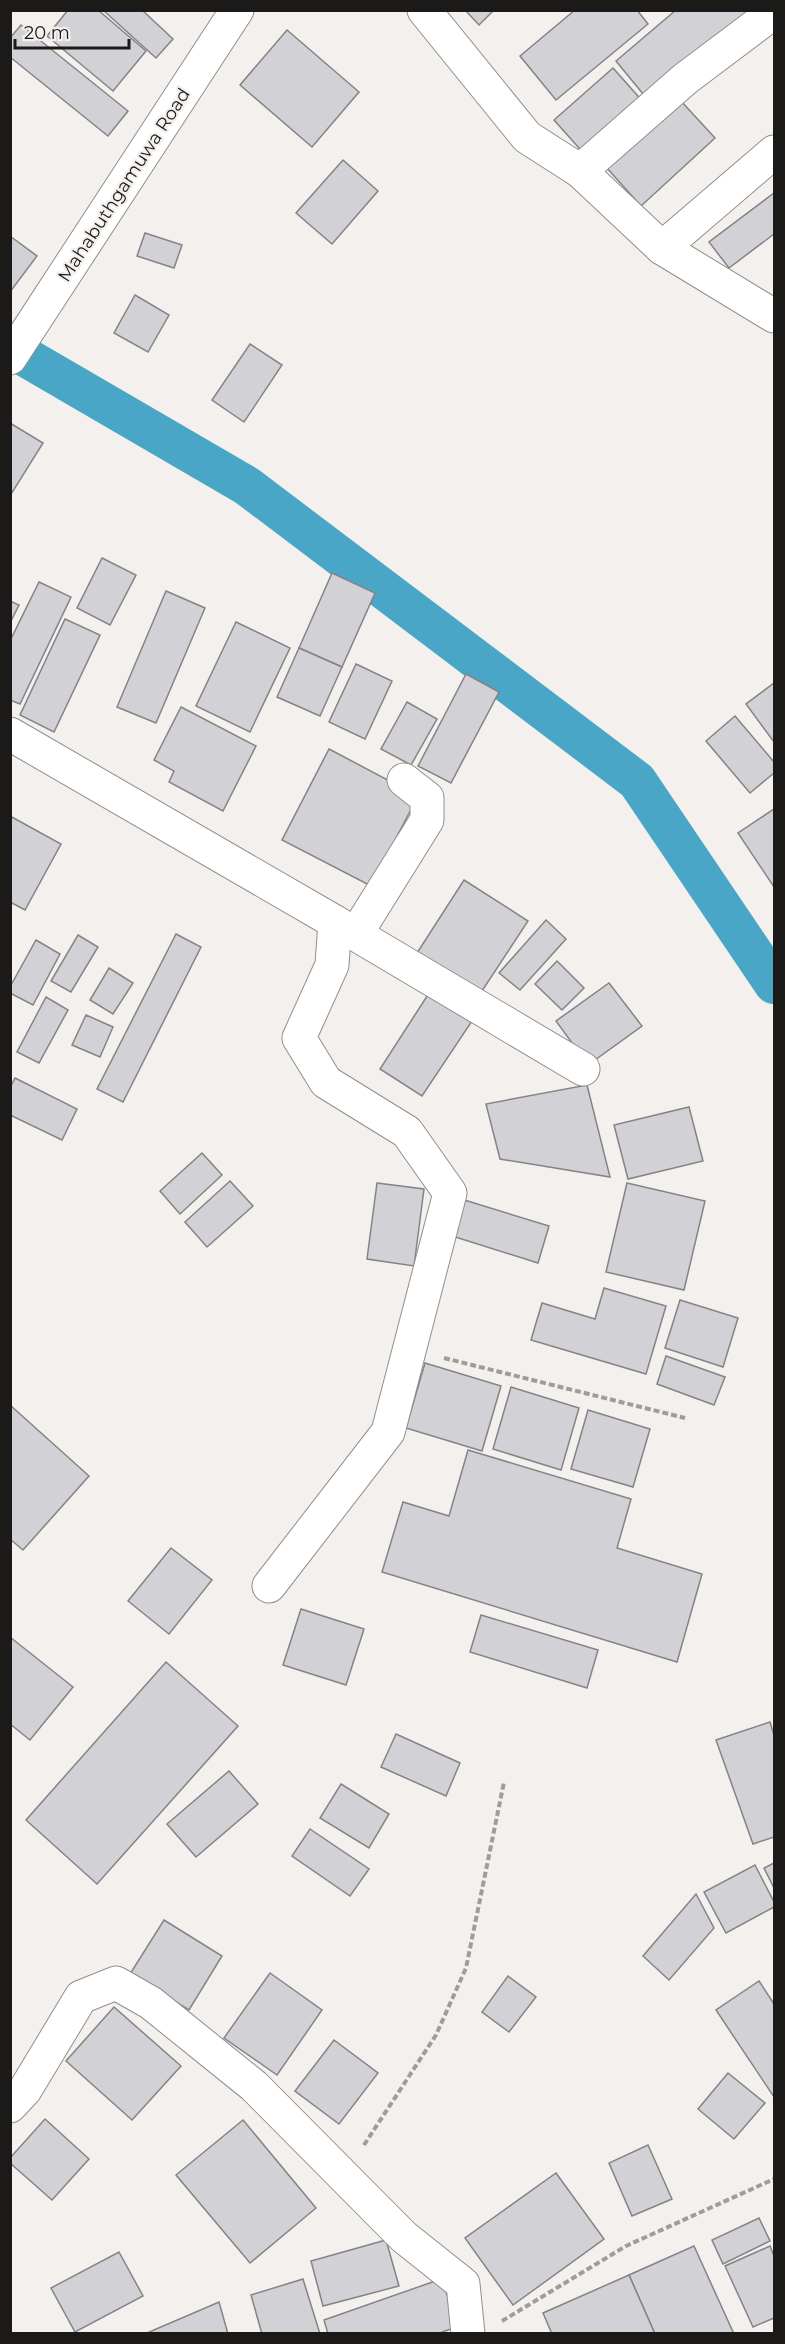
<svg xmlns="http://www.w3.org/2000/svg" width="785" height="2344" viewBox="0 0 785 2344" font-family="Montserrat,sans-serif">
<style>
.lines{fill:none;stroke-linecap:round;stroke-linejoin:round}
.canal{stroke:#49a6c6;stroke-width:40}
.building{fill:#d2d1d5;stroke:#848487;stroke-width:1.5}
.minor-casing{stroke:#918f8c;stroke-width:35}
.path{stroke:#9f9c9a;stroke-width:4;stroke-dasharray:6 3;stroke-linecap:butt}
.minor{stroke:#fff;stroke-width:33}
.labels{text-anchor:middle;stroke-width:4.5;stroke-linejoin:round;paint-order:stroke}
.street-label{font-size:18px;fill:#1b1a18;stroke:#f3f0ed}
</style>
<rect width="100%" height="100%" fill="#f3f0ed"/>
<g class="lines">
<!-- canal -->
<path class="canal" d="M 10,348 L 247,486 L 637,781 L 774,984"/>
</g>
<!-- building -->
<g class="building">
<path d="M 68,10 L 98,10 L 146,51 L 113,91 L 47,36 Z"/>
<path d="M 103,10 L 142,10 L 173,39 L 156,58 Z"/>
<path d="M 465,10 L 494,10 L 479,25 Z"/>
<path d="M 575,10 L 637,10 L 648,24 L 556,100 L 520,56 Z"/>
<path d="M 676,10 L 755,10 L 648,100 L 616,61 Z"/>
<path d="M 21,25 L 128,111 L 108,136 L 10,57 L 10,38 Z"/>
<path d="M 287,30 L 359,92 L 312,147 L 240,85 Z"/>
<path d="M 613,68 L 645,104 L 587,157 L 554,120 Z"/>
<path d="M 680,100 L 715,138 L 641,206 L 606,167 Z"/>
<path d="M 343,160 L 378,191 L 332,244 L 296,213 Z"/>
<path d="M 774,193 L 774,234 L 729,268 L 709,242 Z"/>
<path d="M 145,233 L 182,245 L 174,268 L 137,256 Z"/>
<path d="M 10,236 L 37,256 L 10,292 Z"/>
<path d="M 135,295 L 169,315 L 148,352 L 114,333 Z"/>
<path d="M 250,344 L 282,365 L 244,422 L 212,400 Z"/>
<path d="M 10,423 L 43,443 L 10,496 Z"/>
<path d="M 102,558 L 136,575 L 110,625 L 77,608 Z"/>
<path d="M 332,573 L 375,593 L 342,667 L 299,648 Z"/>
<path d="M 39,582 L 71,597 L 20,704 L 10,700 L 10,641 Z"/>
<path d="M 166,591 L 205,608 L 156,723 L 117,707 Z"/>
<path d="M 10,601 L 19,605 L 10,623 Z"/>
<path d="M 65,619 L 100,635 L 54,732 L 20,715 Z"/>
<path d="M 236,622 L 290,648 L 250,732 L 196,706 Z"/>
<path d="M 299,648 L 342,667 L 320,716 L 277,697 Z"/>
<path d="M 356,664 L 392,681 L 365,739 L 329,722 Z"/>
<path d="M 466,674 L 499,692 L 451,783 L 418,766 Z"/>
<path d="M 774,683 L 774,742 L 746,704 Z"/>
<path d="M 407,702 L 437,719 L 411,765 L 381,749 Z"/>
<path d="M 181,707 L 256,746 L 223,811 L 169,782 L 174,771 L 154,760 Z"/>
<path d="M 735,716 L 774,762 L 774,773 L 750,793 L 706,741 Z"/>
<path d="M 329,749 L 418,796 L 371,886 L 282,840 Z"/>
<path d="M 774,809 L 774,887 L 738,833 Z"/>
<path d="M 10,816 L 61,844 L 25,910 L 10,902 Z"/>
<path d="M 464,880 L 528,921 L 480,994 L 417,953 Z"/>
<path d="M 546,920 L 566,939 L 520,990 L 499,973 Z"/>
<path d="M 176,934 L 201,947 L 123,1102 L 97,1089 Z"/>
<path d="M 78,935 L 98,947 L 71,992 L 51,981 Z"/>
<path d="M 36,940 L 60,954 L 33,1005 L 10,993 L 10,987 Z"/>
<path d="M 557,961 L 584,988 L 562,1010 L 535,984 Z"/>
<path d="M 109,968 L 133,983 L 113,1014 L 90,1000 Z"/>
<path d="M 609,983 L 642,1026 L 588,1065 L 556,1021 Z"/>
<path d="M 431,990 L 474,1018 L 422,1096 L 380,1069 Z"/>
<path d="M 46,997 L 68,1010 L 39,1063 L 17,1052 Z"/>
<path d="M 86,1015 L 113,1027 L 100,1057 L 72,1045 Z"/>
<path d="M 15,1078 L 77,1109 L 62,1140 L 10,1115 L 10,1088 Z"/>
<path d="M 587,1085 L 610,1177 L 500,1159 L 486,1104 Z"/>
<path d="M 689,1107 L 703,1161 L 628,1179 L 614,1125 Z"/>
<path d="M 202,1153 L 222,1175 L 180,1214 L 160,1191 Z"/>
<path d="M 230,1181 L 253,1206 L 207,1247 L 185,1222 Z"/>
<path d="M 377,1183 L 424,1189 L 414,1266 L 367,1259 Z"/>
<path d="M 627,1183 L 705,1201 L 684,1290 L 606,1272 Z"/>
<path d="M 461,1199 L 549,1226 L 538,1263 L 449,1235 Z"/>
<path d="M 604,1288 L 666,1306 L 646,1374 L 531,1340 L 542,1303 L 595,1319 Z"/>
<path d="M 680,1300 L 738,1318 L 723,1367 L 665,1348 Z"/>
<path d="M 666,1356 L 725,1377 L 714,1405 L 657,1384 Z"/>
<path d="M 425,1363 L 501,1386 L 482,1451 L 406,1428 Z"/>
<path d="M 511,1387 L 579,1408 L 561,1470 L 493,1449 Z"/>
<path d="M 10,1405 L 89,1476 L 23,1550 L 10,1539 Z"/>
<path d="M 588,1410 L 650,1429 L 633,1487 L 571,1469 Z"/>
<path d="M 468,1450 L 631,1499 L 617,1548 L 702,1574 L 677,1662 L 382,1572 L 403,1502 L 449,1516 Z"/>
<path d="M 171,1548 L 212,1580 L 169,1634 L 128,1601 Z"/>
<path d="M 301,1609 L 364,1629 L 346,1685 L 283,1665 Z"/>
<path d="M 481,1615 L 598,1650 L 587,1688 L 470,1652 Z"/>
<path d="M 10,1637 L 73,1687 L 30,1740 L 10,1724 Z"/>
<path d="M 166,1662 L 238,1726 L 97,1884 L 26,1820 Z"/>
<path d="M 770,1722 L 774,1735 L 774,1837 L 753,1844 L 716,1740 Z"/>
<path d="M 396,1734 L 460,1763 L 446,1796 L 381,1767 Z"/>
<path d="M 229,1771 L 258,1804 L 196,1857 L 167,1824 Z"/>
<path d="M 341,1784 L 389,1814 L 369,1848 L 320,1818 Z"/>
<path d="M 310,1829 L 369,1869 L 350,1896 L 292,1856 Z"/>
<path d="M 774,1863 L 774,1888 L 764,1868 Z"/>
<path d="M 755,1865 L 774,1902 L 774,1907 L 726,1933 L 704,1892 Z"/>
<path d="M 696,1894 L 714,1928 L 669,1980 L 643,1956 Z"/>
<path d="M 164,1920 L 222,1956 L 189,2010 L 130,1974 Z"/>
<path d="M 270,1973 L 322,2010 L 277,2075 L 224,2038 Z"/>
<path d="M 508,1976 L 536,1997 L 509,2032 L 482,2012 Z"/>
<path d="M 759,1981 L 774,2004 L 774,2097 L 716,2010 Z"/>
<path d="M 114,2007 L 181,2066 L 132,2120 L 66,2061 Z"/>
<path d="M 334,2040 L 378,2073 L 339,2124 L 295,2091 Z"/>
<path d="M 728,2073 L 765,2103 L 734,2139 L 698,2109 Z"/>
<path d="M 45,2119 L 89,2159 L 52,2200 L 10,2163 L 10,2158 Z"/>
<path d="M 243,2120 L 316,2208 L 250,2263 L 176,2175 Z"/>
<path d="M 648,2145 L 672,2199 L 632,2216 L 609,2163 Z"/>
<path d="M 556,2173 L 604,2239 L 513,2305 L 465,2238 Z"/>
<path d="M 759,2218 L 770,2241 L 723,2264 L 712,2240 Z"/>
<path d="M 386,2240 L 399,2286 L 323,2306 L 311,2261 Z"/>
<path d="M 694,2246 L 734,2334 L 655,2334 L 629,2275 Z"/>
<path d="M 770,2246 L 774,2256 L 774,2318 L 753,2327 L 725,2266 Z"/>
<path d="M 119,2252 L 143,2296 L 75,2332 L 51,2288 Z"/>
<path d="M 629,2275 L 655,2334 L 552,2334 L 543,2313 Z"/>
<path d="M 303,2279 L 320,2334 L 262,2334 L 251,2295 Z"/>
<path d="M 441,2279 L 459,2326 L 437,2334 L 328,2334 L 324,2320 Z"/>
<path d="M 219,2302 L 228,2334 L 147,2333 Z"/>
</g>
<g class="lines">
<!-- minor casing -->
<g class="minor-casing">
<g id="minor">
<path d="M 424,10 L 527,137 L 580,171 L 662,248 L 774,152"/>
<path d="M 580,171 L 685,79 L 774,12"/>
<path d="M 662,248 L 774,316"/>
<path d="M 10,358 L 237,10"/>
<path d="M 10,734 L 335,922 L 332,965 L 299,1038 L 326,1082 L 407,1132 L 450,1193 L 388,1432 L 269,1586"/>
<path d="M 335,922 L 583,1069"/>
<path d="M 356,934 L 427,820 L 427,798 L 404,780"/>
<path d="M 10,2106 L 25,2090 L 81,1997 L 116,1983 L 151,2003 L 254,2086 L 404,2237 L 463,2284 L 468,2334"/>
</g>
</g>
<!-- path -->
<g class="path">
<path d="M 444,1358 L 685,1418"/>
<path d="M 364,2145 L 436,2035 L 466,1968 L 504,1782"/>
<path d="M 502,2321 L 626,2246 L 774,2179"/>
</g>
<!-- minor -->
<use href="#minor" class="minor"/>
</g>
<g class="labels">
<!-- street labels -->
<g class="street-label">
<text transform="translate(124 185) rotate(-57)" y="6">Mahabuthgamuwa Road</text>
</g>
</g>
<!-- border -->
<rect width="785" height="2344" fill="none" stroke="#1b1a18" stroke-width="24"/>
<!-- scale -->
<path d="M15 39v9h114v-9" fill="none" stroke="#1b1a18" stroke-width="3"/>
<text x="24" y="39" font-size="18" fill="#1b1a18" stroke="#f3f0ed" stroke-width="4.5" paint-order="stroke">20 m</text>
</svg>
